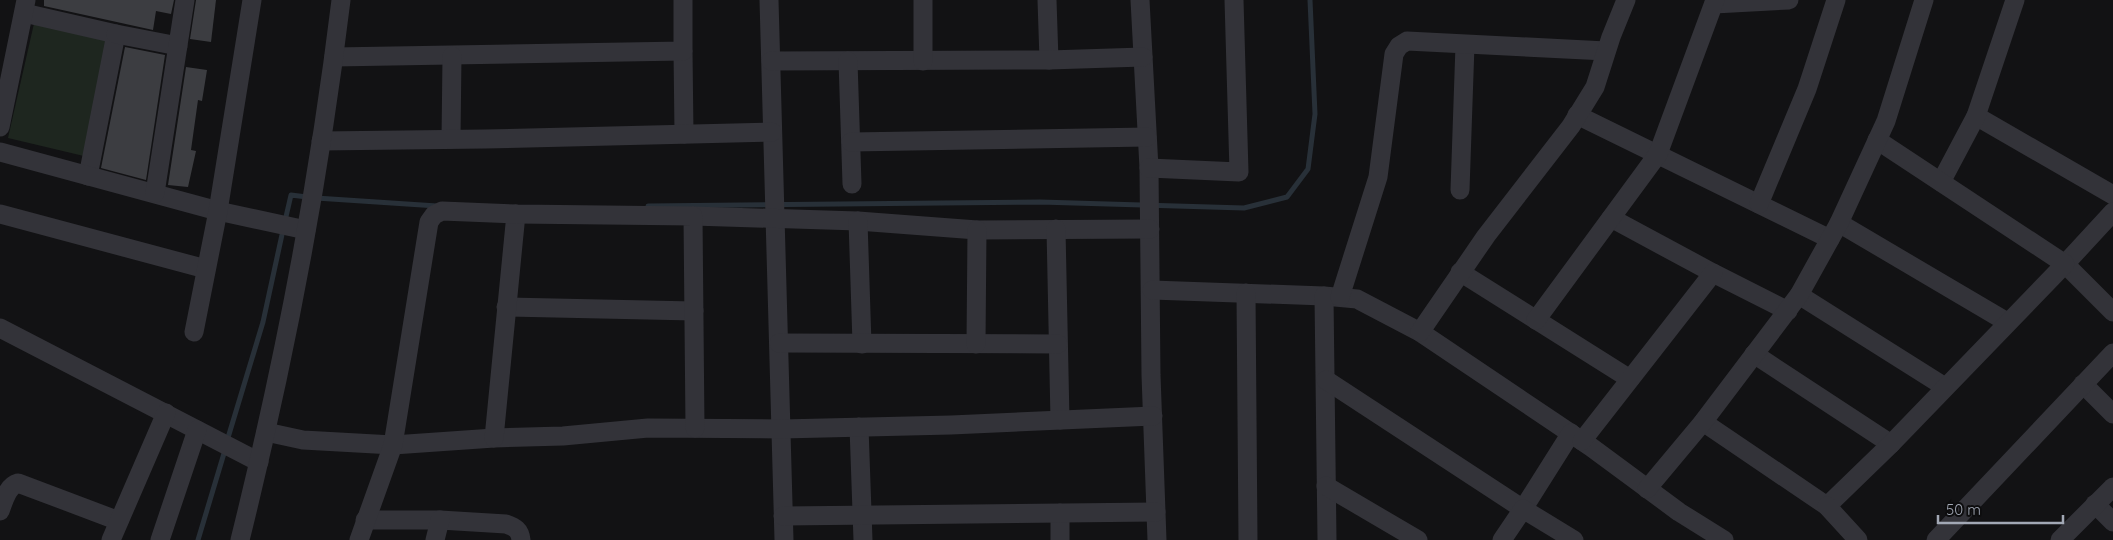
<svg xmlns="http://www.w3.org/2000/svg" width="2113" height="540" viewBox="0 0 2113 540" font-family="Quicksand,sans-serif">
<style>
.green{fill:#1e261f}
.lines{fill:none;stroke-linecap:round;stroke-linejoin:round}
.stream{stroke:#283038;stroke-width:5}
.building{fill:#3c3d41}
.minor{stroke:#333339;stroke-width:19}
</style>
<rect width="100%" height="100%" fill="#121214"/>
<!-- green -->
<path class="green" d="M 35,19 L 112,39 L 88,157 L 8,138 Z"/>
<g class="lines">
<!-- stream -->
<g class="stream">
<path d="M 316,198 L 437,206"/>
<path d="M 648,206 L 1040,202 L 1244,208 L 1287,197 L 1308,169 L 1315,114 L 1310,0"/>
<path d="M 285,221 L 291,195 L 307,197"/>
<path d="M 227,441 L 263,322 L 283,230"/>
<path d="M 198,540 L 225,450"/>
</g>
</g>
<!-- building -->
<g class="building">
<path d="M 44,0 L 174,0 L 171,14 L 156,11 L 153,30 L 44,6 Z"/>
<path d="M 196,0 L 216,0 L 211,42 L 190,39 Z"/>
<path d="M 125,47 L 165,55 L 146,180 L 101,168 Z"/>
<path d="M 186,67 L 207,70 L 202,101 L 198,100 L 191,150 L 196,151 L 188,187 L 168,185 Z"/>
</g>
<g class="lines">
<!-- minor -->
<g class="minor">
<path d="M 769,0 L 784,540"/>
<path d="M 1047,0 L 1049,60"/>
<path d="M 1140,0 L 1149,168 L 1151,375 L 1157,540"/>
<path d="M 1714,4 L 1789,0"/>
<path d="M 24,13 L 116,34 L 88,176"/>
<path d="M 116,34 L 178,46"/>
<path d="M 683,51 L 684,134"/>
<path d="M 334,57 L 683,51 L 683,0"/>
<path d="M 771,61 L 1049,60 L 1143,57"/>
<path d="M 848,61 L 852,184"/>
<path d="M 923,61 L 923,0"/>
<path d="M 1577,115 L 1830,239"/>
<path d="M 1976,116 L 2113,195"/>
<path d="M 0,127 L 26,0"/>
<path d="M 451,139 L 452,56"/>
<path d="M 321,141 L 485,139 L 772,132"/>
<path d="M 851,142 L 1147,137"/>
<path d="M 0,152 L 218,211 L 306,230"/>
<path d="M 1149,168 L 1239,172 L 1234,0"/>
<path d="M 1941,182 L 1976,116 L 2015,0"/>
<path d="M 1460,190 L 1465,45"/>
<path d="M 155,193 L 185,0"/>
<path d="M 1759,204 L 1807,89 L 1836,0"/>
<path d="M 2113,212 L 2065,264 L 2113,312"/>
<path d="M 0,214 L 206,269"/>
<path d="M 693,216 L 858,221 L 977,230 L 1150,229"/>
<path d="M 1611,218 L 1713,273 L 1788,311"/>
<path d="M 858,221 L 862,344"/>
<path d="M 1839,223 L 2007,322"/>
<path d="M 1056,229 L 1060,420"/>
<path d="M 1460,272 L 1630,379"/>
<path d="M 1152,290 L 1324,296 L 1357,299 L 1420,332 L 1591,447 L 1679,512 L 1724,540"/>
<path d="M 1246,293 L 1248,540"/>
<path d="M 1799,295 L 1945,387"/>
<path d="M 1324,296 L 1327,540"/>
<path d="M 1340,297 L 1378,177 L 1394,54 L 1399,46 L 1407,41 L 1606,51"/>
<path d="M 506,307 L 694,311"/>
<path d="M 1536,320 L 1658,154 L 1715,0"/>
<path d="M 0,328 L 259,462"/>
<path d="M 194,332 L 218,211 L 252,0"/>
<path d="M 1420,332 L 1486,236 L 1571,126 L 1595,87 L 1611,37 L 1626,0"/>
<path d="M 779,343 L 1058,344"/>
<path d="M 976,344 L 977,230"/>
<path d="M 1754,354 L 1891,444"/>
<path d="M 1326,380 L 1523,509 L 1571,433"/>
<path d="M 2083,384 L 2113,414"/>
<path d="M 1703,422 L 1827,506 L 1891,444 L 2065,264 L 1877,140"/>
<path d="M 859,427 L 863,540"/>
<path d="M 266,432 L 303,440 L 393,445 L 494,438 L 563,436 L 648,428 L 782,429 L 951,425 L 1153,416"/>
<path d="M 494,438 L 516,214"/>
<path d="M 1582,441 L 1713,273"/>
<path d="M 1326,486 L 1418,540"/>
<path d="M 1647,489 L 1703,422 L 1799,295 L 1839,223 L 1886,121 L 1924,0"/>
<path d="M 2095,504 L 2113,522"/>
<path d="M 1827,506 L 1858,540"/>
<path d="M 0,511 C 4,501 7,486 18,483 L 119,521"/>
<path d="M 1060,513 L 1060,540"/>
<path d="M 783,516 L 1156,512"/>
<path d="M 365,520 L 440,520 L 506,524 C 515,527 520,530 521,540"/>
<path d="M 111,540 L 166,413"/>
<path d="M 160,540 L 197,430"/>
<path d="M 240,540 C 284,363 319,182 341,0"/>
<path d="M 359,540 L 393,445 L 429,222 L 434,215 L 442,211 L 516,214 L 693,216 L 695,428"/>
<path d="M 435,540 L 440,520"/>
<path d="M 1502,540 L 1523,509 L 1574,540"/>
<path d="M 1936,540 L 2113,353"/>
<path d="M 2060,540 L 2113,487"/>
</g>
</g>
<!-- scale -->
<path d="M1938 515v8h125v-8" fill="none" stroke="#a2a8b5" stroke-width="2.5"/>
<text x="1946" y="515" font-size="15" fill="#a2a8b5" stroke="#0d0d0e" stroke-width="4" paint-order="stroke">50 m</text>
</svg>
